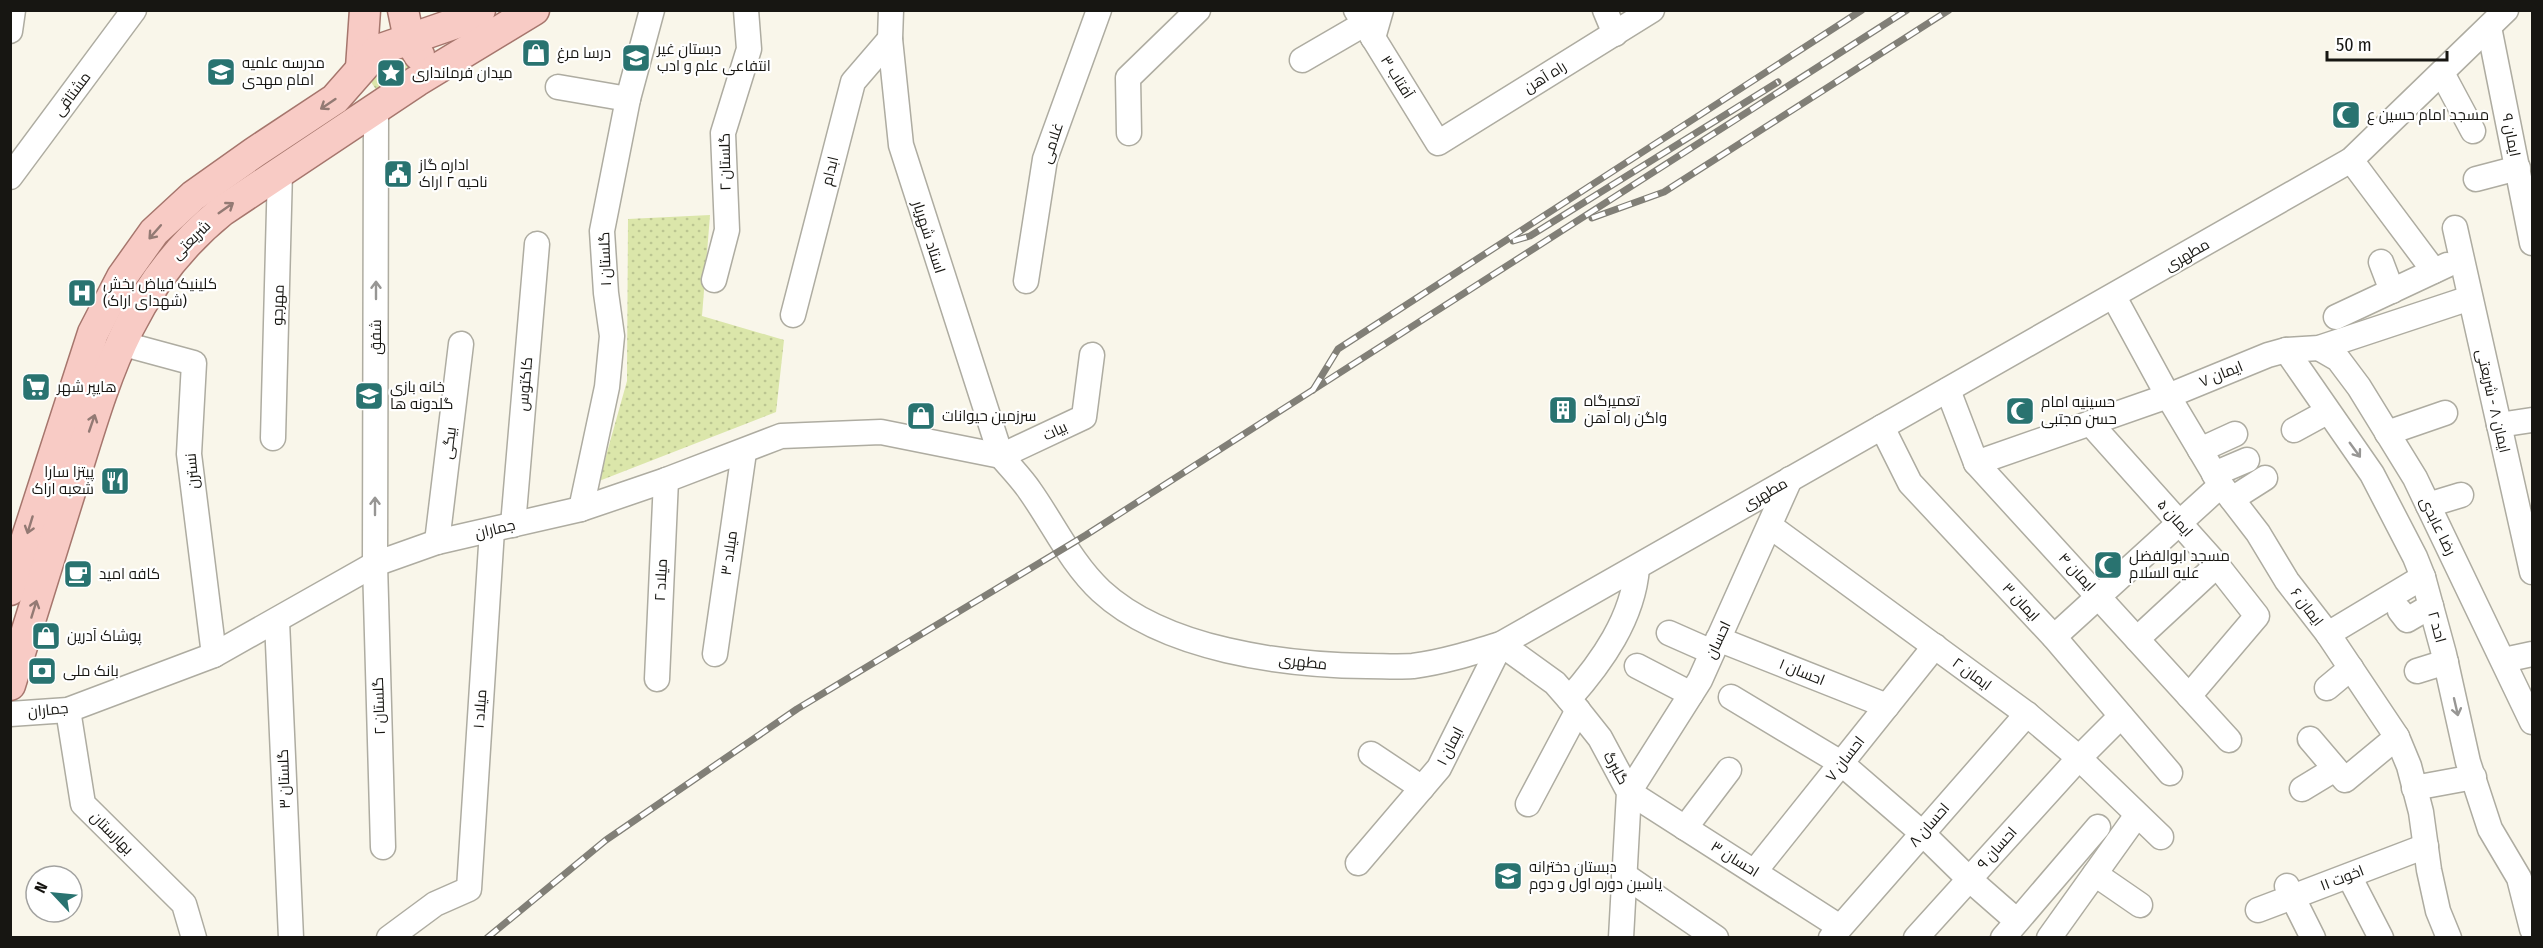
<svg xmlns="http://www.w3.org/2000/svg" width="2543" height="948" viewBox="0 0 2543 948" font-family="'Fira Sans Condensed',Cairo,sans-serif">
<style>
.grass{fill:url(#grass-dots)}
.lines{fill:none;stroke-linecap:round;stroke-linejoin:round}
.minor-casing{stroke:#aeaca1;stroke-width:27}
.major-casing{stroke:#a6766d;stroke-width:33}
.minor{stroke:#fff;stroke-width:24}
.major{stroke:#f8cbc5;stroke-width:30}
.rail-casing{stroke:#817f77;stroke-width:7}
.rail{stroke:#fff;stroke-width:4.5;stroke-dasharray:14;stroke-linecap:butt}
.oneway{stroke:#937a74}
.oneway2{stroke:#979694}
.labels{text-anchor:middle;stroke-width:4.5;stroke-linejoin:round;paint-order:stroke}
.poi-label{font-size:15px;fill:#171612;stroke:#fff;text-anchor:start}
.street-label{font-size:15px;fill:#171612;stroke:#fff}
</style>
<defs>
<pattern id="grass-dots" width="8" height="8" patternUnits="userSpaceOnUse" patternTransform="scale(1.5)"><rect width="8" height="8" fill="#dbe6aa"/><path d="M2 2h.1M6 6h.1" fill="none" stroke="#bbc591" stroke-width="1.8" stroke-linecap="round"/></pattern>
</defs>
<rect width="100%" height="100%" fill="#f9f6ea"/>
<!-- grass -->
<g class="grass">
<path d="M 404,56 L 412,68 L 377,91 L 371,82 L 375,66 Z"/>
<path d="M 710,215 L 702,316 L 784,340 L 776,412 L 599,481 L 627,381 L 628,219 Z"/>
</g>
<g class="lines">
<!-- minor casing -->
<g class="minor-casing">
<g id="minor">
<path d="M 891,10 L 890,39 L 901,145 L 1001,456 C 1011,468 1022,479 1030,491 C 1054,525 1071,563 1101,591 C 1165,650 1284,665 1367,666 C 1382,666 1398,667 1413,666 C 1443,662 1472,653 1501,644 L 2351,160 L 2506,10"/>
<path d="M 1356,10 L 1438,143 L 1652,10"/>
<path d="M 1605,10 L 1615,34"/>
<path d="M 2489,27 L 2532,243"/>
<path d="M 10,31 L 13,10"/>
<path d="M 1373,38 L 1381,10"/>
<path d="M 1302,60 L 1364,24"/>
<path d="M 2442,73 L 2473,131"/>
<path d="M 558,87 L 628,99"/>
<path d="M 376,110 L 375,564 L 383,847"/>
<path d="M 1129,133 L 1128,78 L 1198,10"/>
<path d="M 2351,160 L 2434,271"/>
<path d="M 10,177 L 134,10"/>
<path d="M 2476,179 L 2518,168"/>
<path d="M 2455,228 L 2532,572"/>
<path d="M 2381,262 L 2392,291"/>
<path d="M 714,280 L 727,230 L 723,133 L 749,49 L 746,10"/>
<path d="M 1026,281 L 1045,159 L 1099,10"/>
<path d="M 2114,297 L 2168,396 L 2221,485 L 2258,533 L 2287,581 L 2328,634 L 2397,737 L 2409,766 L 2421,812 L 2429,870 L 2438,911 L 2449,938"/>
<path d="M 793,315 L 853,82 L 890,39"/>
<path d="M 2336,317 L 2447,265"/>
<path d="M 120,343 L 194,363 L 189,454 L 214,655"/>
<path d="M 2319,348 L 2338,359 L 2359,387 L 2415,478 L 2532,722"/>
<path d="M 2286,350 L 2372,474 L 2415,557 L 2423,577 L 2444,654 L 2468,762 L 2490,829 L 2519,878 L 2532,929"/>
<path d="M 1948,390 L 1976,463 L 2229,740"/>
<path d="M 2090,423 L 2217,565 L 2257,616 L 2189,696"/>
<path d="M 2499,425 L 2532,420"/>
<path d="M 1882,427 L 1910,483 L 2054,637 L 2170,773"/>
<path d="M 2294,430 L 2327,412"/>
<path d="M 2387,433 L 2445,413"/>
<path d="M 273,438 L 280,171"/>
<path d="M 2200,450 L 2235,434"/>
<path d="M 1001,456 L 1084,417 L 1092,355"/>
<path d="M 1976,463 L 2168,396 L 2268,355 L 2286,350 L 2319,348 L 2470,298"/>
<path d="M 2214,474 L 2247,460"/>
<path d="M 1790,479 L 1700,680 L 1629,792 L 1840,927"/>
<path d="M 2232,499 L 2265,478"/>
<path d="M 2428,505 L 2461,495"/>
<path d="M 581,509 L 607,387 L 612,336 L 606,293 L 602,231 L 628,99 L 652,10"/>
<path d="M 513,525 L 537,244"/>
<path d="M 1770,526 L 2027,714 L 2079,758 L 2161,837"/>
<path d="M 437,542 L 461,344"/>
<path d="M 2400,611 L 2407,620 L 2431,606"/>
<path d="M 277,621 L 291,938"/>
<path d="M 1669,633 L 1712,652"/>
<path d="M 2328,634 L 2423,577"/>
<path d="M 2054,637 L 2221,485"/>
<path d="M 1718,639 L 1887,706"/>
<path d="M 2137,639 L 2217,565"/>
<path d="M 715,654 L 744,452"/>
<path d="M 2504,660 L 2532,654"/>
<path d="M 1637,666 L 1691,694"/>
<path d="M 2417,671 L 2446,662"/>
<path d="M 657,679 L 666,480"/>
<path d="M 2327,688 L 2351,668"/>
<path d="M 1731,697 L 1841,763 L 1922,833 L 1969,879 L 2017,921"/>
<path d="M 1569,699 C 1602,662 1633,618 1637,568"/>
<path d="M 68,710 L 83,804 L 184,904 L 194,938"/>
<path d="M 10,714 L 68,710 L 214,655 L 375,564 L 437,542 L 581,509 L 666,480 L 781,436 L 881,432 L 1001,456"/>
<path d="M 2310,739 L 2345,780 L 2397,737"/>
<path d="M 1371,754 L 1422,788"/>
<path d="M 2414,788 L 2474,777"/>
<path d="M 2302,789 L 2335,769"/>
<path d="M 1528,804 L 1578,710"/>
<path d="M 1685,828 L 1729,770"/>
<path d="M 1358,863 L 1439,768 L 1501,644 L 1555,683 L 1569,699 L 1600,738 L 1629,792 L 1621,938"/>
<path d="M 1755,871 L 1935,646"/>
<path d="M 2095,874 L 2140,905"/>
<path d="M 1624,875 L 1716,938"/>
<path d="M 2349,876 L 2381,938"/>
<path d="M 2287,886 L 2313,938"/>
<path d="M 2258,910 L 2426,846"/>
<path d="M 389,938 L 435,904 L 469,889 L 492,530"/>
<path d="M 1831,938 L 2027,714"/>
<path d="M 1916,938 L 2079,758 L 2121,716"/>
<path d="M 2003,938 L 2098,827"/>
<path d="M 2049,938 L 2137,815"/>
</g>
</g>
<!-- major casing -->
<g class="major-casing">
<g id="major">
<path d="M 403,10 L 409,39 L 419,55"/>
<path d="M 361,68 L 365,10"/>
<path d="M 10,590 L 93,333 L 122,277 L 154,232 L 193,196 L 255,152 L 335,99 L 378,50 L 465,20 L 480,10"/>
<path d="M 10,685 C 30,620 50,555 71,489 C 105,380 128,287 222,211 L 417,81 L 534,10"/>
</g>
</g>
<!-- minor -->
<use href="#minor" class="minor"/>
<!-- major -->
<use href="#major" class="major"/>
<!-- rail casing -->
<g class="rail-casing">
<g id="rail">
<path d="M 1592,218 L 1664,192 L 1949,10"/>
<path d="M 1513,241 L 1530,236 L 1778,82"/>
<path d="M 1313,390 L 1338,349 L 1862,10"/>
<path d="M 487,938 L 606,840 L 797,709 L 1086,535 L 1907,10"/>
</g>
</g>
<!-- rail -->
<use href="#rail" class="rail"/>
</g>
<!-- one-way arrows -->
<defs><path id="oneway-shaft" d="M-6 0H5M1.5-3L5.5 0L1.5 3" fill="none" stroke-width="1.6" stroke-linecap="round" stroke-linejoin="round" transform="scale(1.5)"/></defs>
<g class="oneway">
<use href="#oneway-shaft" transform="translate(328 104) rotate(146)"/>
<use href="#oneway-shaft" transform="translate(226 208) rotate(-35)"/>
<use href="#oneway-shaft" transform="translate(155 232) rotate(131)"/>
<use href="#oneway-shaft" transform="translate(92 423) rotate(-71)"/>
<use href="#oneway-shaft" transform="translate(30 525) rotate(107)"/>
<use href="#oneway-shaft" transform="translate(34 609) rotate(-73)"/>
</g>
<g class="oneway2">
<use href="#oneway-shaft" transform="translate(376 290) rotate(-90)"/>
<use href="#oneway-shaft" transform="translate(2355 450) rotate(54)"/>
<use href="#oneway-shaft" transform="translate(375 506) rotate(-90)"/>
<use href="#oneway-shaft" transform="translate(2456 707) rotate(77)"/>
</g>
<!-- icons -->
<defs>
<g id="shop-square" transform="scale(1.5)"><rect x="-9" y="-9" width="18" height="18" rx="4" fill="#297370" stroke="#fff"/><path d="M-5-2.5h2.3a2.7 3.5 0 0 1 5.4 0H5L5.5 6h-11ZM-1.5-2.5h3a1.5 2.3 0 0 0-3 0Z" fill="#fff"/></g>
<g id="school-square" transform="scale(1.5)"><rect x="-9" y="-9" width="18" height="18" rx="4" fill="#297370" stroke="#fff"/><path d="M0-5L7-2L0 1L-7-2ZM-4 1L0 2.5L4 1V4Q0 6-4 4Z" fill="#fff"/></g>
<g id="sight-square" transform="scale(1.5)"><rect x="-9" y="-9" width="18" height="18" rx="4" fill="#297370" stroke="#fff"/><path d="M0-6L1.8-2.2L6-1.7L2.9 1.2L3.7 5.4L0 3.3L-3.7 5.4L-2.9 1.2L-6-1.7L-1.8-2.2Z" fill="#fff"/></g>
<g id="mosque-square" transform="scale(1.5)"><rect x="-9" y="-9" width="18" height="18" rx="4" fill="#297370" stroke="#fff"/><path d="M3.5-4.9A6 6 0 1 0 3.5 4.9A5 5 0 1 1 3.5-4.9Z" fill="#fff"/></g>
<g id="civic-square" transform="scale(1.5)"><rect x="-9" y="-9" width="18" height="18" rx="4" fill="#297370" stroke="#fff"/><path d="M-.6-6.5H3V-4.5H.6V-3L4-1V1h2V6H-6V1h2V-1L-.6-3ZM-1.2 2.5V6h2.4V2.5Z" fill="#fff"/></g>
<g id="hospital-square" transform="scale(1.5)"><rect x="-9" y="-9" width="18" height="18" rx="4" fill="#297370" stroke="#fff"/><path d="M-5-5h3v3.5h4V-5h3V5h-3V1.5h-4V5h-3Z" fill="#fff"/></g>
<g id="supermarket-square" transform="scale(1.5)"><rect x="-9" y="-9" width="18" height="18" rx="4" fill="#297370" stroke="#fff"/><path d="M-6-5.5h2.5l.6 2H6L4.5 2H-2.5L-4.4-4H-6ZM-1.5 3.2a1.3 1.3 0 1 0 .1 0ZM3 3.2a1.3 1.3 0 1 0 .1 0Z" fill="#fff"/></g>
<g id="building-square" transform="scale(1.5)"><rect x="-9" y="-9" width="18" height="18" rx="4" fill="#297370" stroke="#fff"/><path d="M-4-6H4V6H1V3H-1V6H-4ZM-2.5-4.3h1.7v1.8h-1.7ZM.8-4.3h1.7v1.8H.8ZM-2.5-1h1.7V.8h-1.7ZM.8-1h1.7V.8H.8Z" fill="#fff"/></g>
<g id="restaurant-square" transform="scale(1.5)"><rect x="-9" y="-9" width="18" height="18" rx="4" fill="#297370" stroke="#fff"/><path d="M-5-6h1v4h1v-4h1v4h1v-4h1v5L-1.5 .5V6h-2V.5L-5-1ZM5-6V6H3V1.5H1.5Q1.5-4 5-6Z" fill="#fff"/></g>
<g id="cafe-square" transform="scale(1.5)"><rect x="-9" y="-9" width="18" height="18" rx="4" fill="#297370" stroke="#fff"/><path d="M-5.5-4.5H6V0H3Q3 3.5 0 3.5H-2.5Q-5.5 3.5-5.5 0ZM3-3.2v2h1.7v-2ZM-6 4.5H4V6H-6Z" fill="#fff"/></g>
<g id="bank-square" transform="scale(1.5)"><rect x="-9" y="-9" width="18" height="18" rx="4" fill="#297370" stroke="#fff"/><path d="M-6-4H6V4H-6ZM0-2.3a2.3 2.3 0 1 0 0 4.6a2.3 2.3 0 1 0 0-4.6Z" fill="#fff"/></g>
</defs>
<g fill-rule="evenodd">
<use href="#shop-square" x="536" y="53"/>
<use href="#school-square" x="636" y="58"/>
<use href="#school-square" x="221" y="72"/>
<use href="#sight-square" x="391" y="73"/>
<use href="#mosque-square" x="2346" y="115"/>
<use href="#civic-square" x="398" y="174"/>
<use href="#hospital-square" x="82" y="293"/>
<use href="#supermarket-square" x="36" y="387"/>
<use href="#school-square" x="369" y="396"/>
<use href="#building-square" x="1563" y="410"/>
<use href="#mosque-square" x="2020" y="411"/>
<use href="#shop-square" x="921" y="416"/>
<use href="#restaurant-square" x="115" y="481"/>
<use href="#mosque-square" x="2108" y="565"/>
<use href="#cafe-square" x="78" y="574"/>
<use href="#shop-square" x="46" y="636"/>
<use href="#bank-square" x="42" y="671"/>
<use href="#school-square" x="1508" y="876"/>
</g>
<g class="labels">
<!-- poi labels -->
<g class="poi-label">
<text x="657" y="54">دبستان غیر<tspan x="657" dy="17">انتفاعی علم و ادب</tspan></text>
<text x="557" y="58">درسا مرغ</text>
<text x="242" y="68">مدرسه علمیه<tspan x="242" dy="17">امام مهدی</tspan></text>
<text x="412" y="78">میدان فرمانداری</text>
<text x="2367" y="120">مسجد امام حسین ع</text>
<text x="419" y="170">اداره گاز<tspan x="419" dy="17">ناحیه ۲ اراک</tspan></text>
<text x="103" y="289">کلینیک فیاض بخش<tspan x="103" dy="17">(شهدای اراک)</tspan></text>
<text x="57" y="392">هایپر شهر</text>
<text x="390" y="392">خانه بازی<tspan x="390" dy="17">گلدونه ها</tspan></text>
<text x="1584" y="406">تعمیرگاه<tspan x="1584" dy="17">واگن راه آهن</tspan></text>
<text x="2041" y="407">حسینیه امام<tspan x="2041" dy="17">حسن مجتبی</tspan></text>
<text x="942" y="421">سرزمین حیوانات</text>
<text x="94" y="477" text-anchor="end">پیتزا سارا<tspan x="94" dy="17">شعبه اراک</tspan></text>
<text x="2129" y="561">مسجد ابوالفضل<tspan x="2129" dy="17">علیه السلام</tspan></text>
<text x="99" y="579">کافه امید</text>
<text x="67" y="641">پوشاک آدرین</text>
<text x="63" y="676">بانک ملی</text>
<text x="1529" y="872">دبستان دخترانه<tspan x="1529" dy="17">یاسین دوره اول و دوم</tspan></text>
</g>
<!-- street labels -->
<g class="street-label">
<text transform="translate(1397 77) rotate(58)" y="5">آفتاب ۳</text>
<text transform="translate(1545 77) rotate(-32)" y="5">راه آهن</text>
<text transform="translate(72 94) rotate(-53)" y="5">مشتاقی</text>
<text transform="translate(2511 135) rotate(79)" y="5">ایمان ۹</text>
<text transform="translate(1052 143) rotate(-72)" y="5">غلامی</text>
<text transform="translate(725 162) rotate(-91)" y="5">گلستان ۲</text>
<text transform="translate(830 171) rotate(-76)" y="5">ابدام</text>
<text transform="translate(929 237) rotate(72)" y="5">استاد شهریار</text>
<text transform="translate(191 240) rotate(-45)" y="5">شریعتی</text>
<text transform="translate(2187 255) rotate(-30)" y="5">مطهری</text>
<text transform="translate(605 259) rotate(-92)" y="5">گلستان ۱</text>
<text transform="translate(278 305) rotate(-88)" y="5">مهرجو</text>
<text transform="translate(376 337) rotate(-90)" y="5">شفق</text>
<text transform="translate(2221 374) rotate(-22)" y="5">ایمان ۷</text>
<text transform="translate(525 384) rotate(-85)" y="5">کاکتوس</text>
<text transform="translate(2493 401) rotate(77)" y="5">ایمان ۸ - شریعتی</text>
<text transform="translate(1055 431) rotate(-25)" y="5">بیات</text>
<text transform="translate(449 443) rotate(-83)" y="5">بیگی</text>
<text transform="translate(192 471) rotate(-95)" y="5">نسترن</text>
<text transform="translate(1765 494) rotate(-30)" y="5">مطهری</text>
<text transform="translate(2175 518) rotate(48)" y="5">ایمان ۵</text>
<text transform="translate(2438 526) rotate(64)" y="5">رضا عابدی</text>
<text transform="translate(495 529) rotate(-13)" y="5">جماران</text>
<text transform="translate(729 553) rotate(-82)" y="5">میلاد ۳</text>
<text transform="translate(2077 572) rotate(47)" y="5">ایمان ۴</text>
<text transform="translate(661 580) rotate(-87)" y="5">میلاد ۲</text>
<text transform="translate(2021 602) rotate(47)" y="5">ایمان ۳</text>
<text transform="translate(2307 607) rotate(53)" y="5">ایمان ۶</text>
<text transform="translate(2437 627) rotate(75)" y="5">احد ۲</text>
<text transform="translate(1718 640) rotate(-65)" y="5">احسان</text>
<text transform="translate(1303 662) rotate(6)" y="5">مطهری</text>
<text transform="translate(1802 672) rotate(22)" y="5">احسان ۱</text>
<text transform="translate(1972 674) rotate(36)" y="5">ایمان ۲</text>
<text transform="translate(379 706) rotate(-92)" y="5">گلستان ۲</text>
<text transform="translate(480 709) rotate(-86)" y="5">میلاد ۱</text>
<text transform="translate(48 710) rotate(-6)" y="5">جماران</text>
<text transform="translate(1450 746) rotate(-63)" y="5">ایمان ۱</text>
<text transform="translate(1845 759) rotate(-52)" y="5">احسان ۷</text>
<text transform="translate(1616 768) rotate(61)" y="5">گلبرگ</text>
<text transform="translate(284 779) rotate(-92)" y="5">گلستان ۳</text>
<text transform="translate(1929 825) rotate(-49)" y="5">احسان ۸</text>
<text transform="translate(112 833) rotate(45)" y="5">بهارستان</text>
<text transform="translate(1997 848) rotate(-48)" y="5">احسان ۹</text>
<text transform="translate(1735 859) rotate(32)" y="5">احسان ۳</text>
<text transform="translate(2342 878) rotate(-21)" y="5">اخوت ۱۱</text>
</g>
</g>
<!-- border -->
<rect width="2543" height="948" fill="none" stroke="#171612" stroke-width="24"/>
<!-- north arrow -->
<g transform="translate(54 894) rotate(296)"><circle r="28" fill="#ffffff" stroke="#a2a2a0" stroke-width="1.5"/>
<path d="M0-4.5L10 22L0 15L-10 22Z" fill="#297370"/>
<text y="-9" font-size="16" font-weight="bold" text-anchor="middle" fill="#171612">N</text>
</g>
<!-- scale -->
<path d="M2327 51v9h120v-9" fill="none" stroke="#171612" stroke-width="3"/>
<text x="2336" y="51" font-size="18" fill="#171612" stroke="#ffffff" stroke-width="4.5" paint-order="stroke">50 m</text>
</svg>
